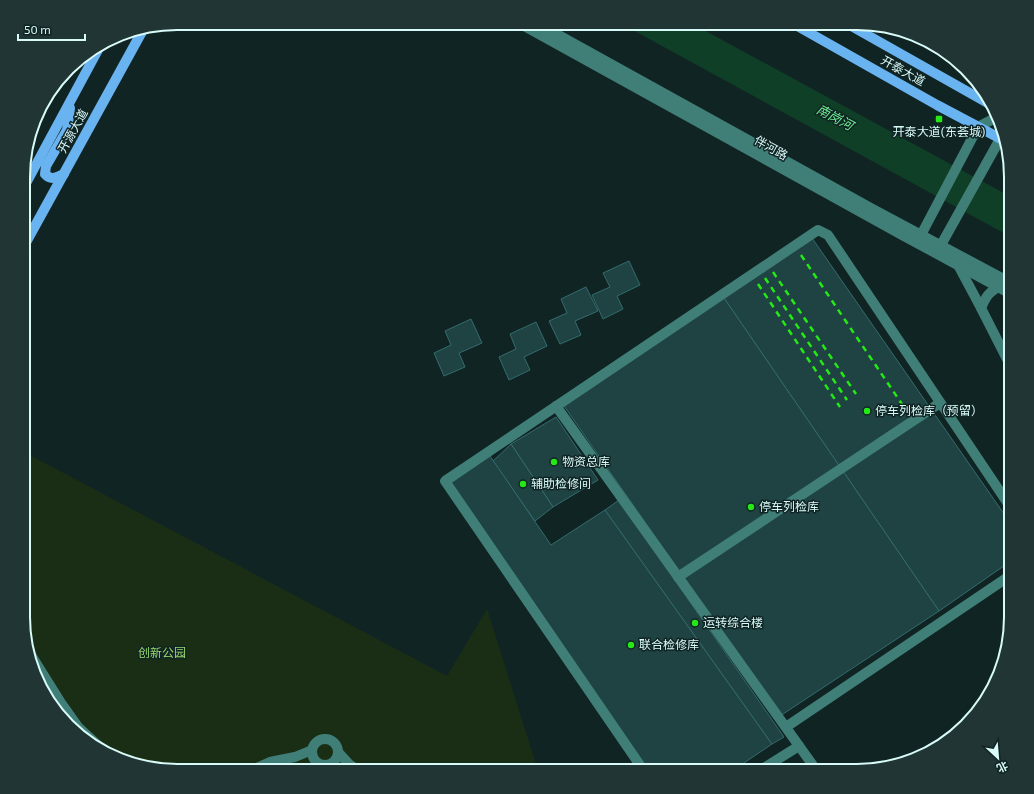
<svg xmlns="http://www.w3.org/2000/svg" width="1034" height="794" viewBox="0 0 1034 794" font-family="'Exo 2','Noto Sans SC',sans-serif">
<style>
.green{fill:#1a2e15}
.water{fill:#0f3f26}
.building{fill:#1f4243;stroke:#336c6d}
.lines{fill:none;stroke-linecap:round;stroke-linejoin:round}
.minor{stroke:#407f77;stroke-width:10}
.major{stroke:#69b3f1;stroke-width:10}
.rail{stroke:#24e916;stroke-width:2.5;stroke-dasharray:6 5;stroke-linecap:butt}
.poi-dot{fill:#24e916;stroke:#112424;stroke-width:1.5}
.labels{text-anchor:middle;stroke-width:3;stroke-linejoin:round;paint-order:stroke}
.street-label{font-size:12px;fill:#d8fbf9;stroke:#112424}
.poi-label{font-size:12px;fill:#d8fbf9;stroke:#112424;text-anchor:start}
.park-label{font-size:12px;fill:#97d56a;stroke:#112424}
.water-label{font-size:13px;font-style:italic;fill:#70f296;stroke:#112424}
.rim{fill:none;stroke:#d8fbf9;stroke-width:2}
</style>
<rect width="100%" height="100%" fill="#112424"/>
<!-- green -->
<path class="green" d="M 24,452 L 447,676 L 487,609 L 535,761 L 541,771 L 167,771 L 118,759 L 76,733 L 39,685 L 23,627 Z"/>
<!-- water -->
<path class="water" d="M 620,23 L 691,23 L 1011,197 L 1011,237 Z"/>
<!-- building -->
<g class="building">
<path d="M 812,238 L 1011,524 L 1011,561 L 939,611 L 724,298 Z"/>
<path d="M 629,261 L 640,285 L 617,296 L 623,309 L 603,319 L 592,295 L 610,287 L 603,273 Z"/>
<path d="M 586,287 L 598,311 L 575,321 L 581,335 L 560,344 L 549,321 L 567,313 L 561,299 Z"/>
<path d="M 724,298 L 939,611 L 780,716 L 562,403 Z"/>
<path d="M 471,319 L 482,343 L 459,353 L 465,367 L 444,376 L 434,353 L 451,345 L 445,331 Z"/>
<path d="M 536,322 L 547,346 L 524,357 L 530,370 L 509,380 L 499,357 L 516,349 L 510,334 Z"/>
<path d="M 556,417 L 598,480 L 553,507 L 511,444 Z"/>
<path d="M 511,444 L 553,507 L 535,521 L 493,461 Z"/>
<path d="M 490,456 L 551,545 L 605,510 L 772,744 L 732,771 L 649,771 L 448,485 Z"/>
<path d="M 619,500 L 784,737 L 772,744 L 605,510 Z"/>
</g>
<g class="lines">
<!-- minor -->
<g class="minor">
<path d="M 519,23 L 904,236 L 1011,294"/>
<path d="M 537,23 L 871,208 L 1011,283"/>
<path d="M 923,241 L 921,235 L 978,127 L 997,117"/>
<path d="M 934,247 L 941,245 L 1000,139 L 1001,133"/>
<path d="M 958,265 L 981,308 C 986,297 987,294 998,287"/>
<path d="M 981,308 L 1011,367"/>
<path d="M 556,406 L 817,771"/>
<path d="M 678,577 L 940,403"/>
<path d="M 31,655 L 61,703 L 78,727 L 102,749"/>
<path d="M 786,727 L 1011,575"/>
<circle cx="325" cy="752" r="13"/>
<path d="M 339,753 L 349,764 L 359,771"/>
<path d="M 250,771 L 270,762 L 295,757 L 312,750"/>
<path d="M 644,771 L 445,481 L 818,230 L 828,235 L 1011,508"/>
<path d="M 759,771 L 799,746"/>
</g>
<!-- major -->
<g class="major">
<path d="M 792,23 L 937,105 L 1003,140"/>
<path d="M 846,23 L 993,106"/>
<path d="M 64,174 C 57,177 51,181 45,174 L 46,166 L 67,130 L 70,108"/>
<path d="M 24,187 L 99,48"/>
<path d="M 24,246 L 144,28"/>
</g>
<!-- rail -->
<g class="rail">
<path d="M 801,255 L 908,413"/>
<path d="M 773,272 L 856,394"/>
<path d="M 765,278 L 847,400"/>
<path d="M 758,284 L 840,407"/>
</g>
</g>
<!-- markers -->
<g class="poi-dot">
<rect x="935" y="115" width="8" height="8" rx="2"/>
<circle cx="867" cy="411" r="4"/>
<circle cx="554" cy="462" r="4"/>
<circle cx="523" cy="484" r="4"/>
<circle cx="751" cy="507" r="4"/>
<circle cx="695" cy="623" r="4"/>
<circle cx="631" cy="645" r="4"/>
</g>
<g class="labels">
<!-- street labels -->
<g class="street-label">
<text transform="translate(903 71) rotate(29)" y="4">开泰大道</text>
<text transform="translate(73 131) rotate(-61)" y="4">开源大道</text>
<text transform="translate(771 148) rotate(29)" y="4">伴河路</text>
</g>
<!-- poi labels -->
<g class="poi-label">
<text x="939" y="136" text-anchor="middle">开泰大道(东荟城)</text>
<text x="875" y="415">停车列检库（预留）</text>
<text x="562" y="466">物资总库</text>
<text x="531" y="488">辅助检修间</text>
<text x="759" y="511">停车列检库</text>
<text x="703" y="627">运转综合楼</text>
<text x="639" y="649">联合检修库</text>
</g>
<!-- park labels -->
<g class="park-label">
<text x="162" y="657">创新公园</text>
</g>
<!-- water labels -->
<g class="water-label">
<text transform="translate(835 117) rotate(28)" y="5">南岗河</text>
</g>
</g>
<!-- crop -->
<path d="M0 0H1034V794H0ZM177 30H857A147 147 0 0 1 1004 177V617A147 147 0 0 1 857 764H177A147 147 0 0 1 30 617V177A147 147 0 0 1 177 30Z" fill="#213535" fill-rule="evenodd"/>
<path class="rim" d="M177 30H857A147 147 0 0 1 1004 177V617A147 147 0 0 1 857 764H177A147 147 0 0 1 30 617V177A147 147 0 0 1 177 30Z"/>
<!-- north arrow -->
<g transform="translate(998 758) rotate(154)" stroke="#112424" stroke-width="3" paint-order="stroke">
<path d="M0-3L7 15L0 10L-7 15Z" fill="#d8fbf9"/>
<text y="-6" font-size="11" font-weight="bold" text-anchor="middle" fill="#d8fbf9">北</text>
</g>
<!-- scale -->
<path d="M18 34v6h67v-6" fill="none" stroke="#d8fbf9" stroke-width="2"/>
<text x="24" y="34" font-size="12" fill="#d8fbf9" stroke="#112424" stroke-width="3" paint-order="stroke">50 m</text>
</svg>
